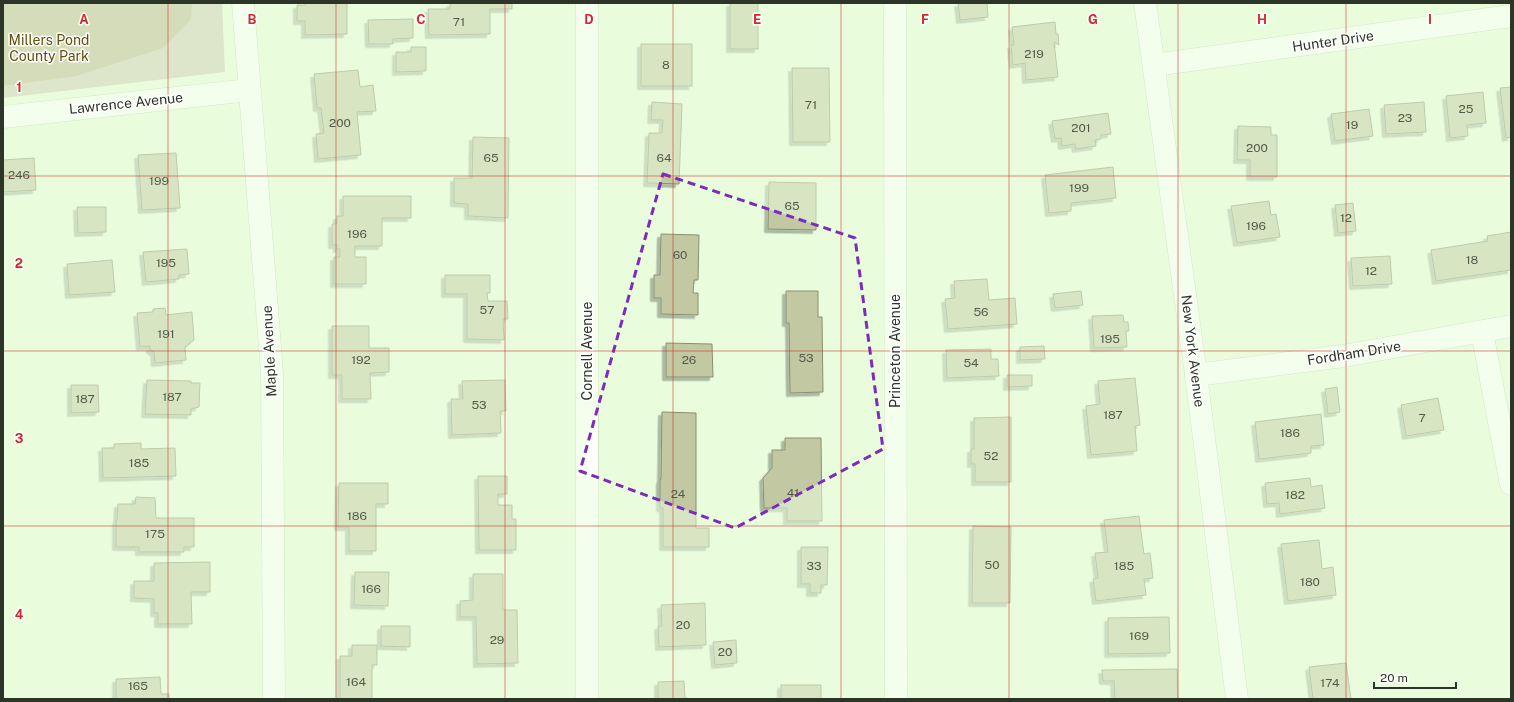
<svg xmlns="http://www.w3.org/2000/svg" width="1514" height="702" viewBox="0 0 1514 702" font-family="'Public Sans',sans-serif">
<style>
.green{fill:#cfc9b3}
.forest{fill:#bdb38e}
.building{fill:#c1c8a2;stroke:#8a8f6e;filter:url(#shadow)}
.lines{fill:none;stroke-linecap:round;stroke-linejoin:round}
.minor-casing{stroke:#bbcfb0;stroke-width:23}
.secondary-casing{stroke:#bbcfb0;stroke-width:23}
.minor{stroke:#fff;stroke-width:22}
.secondary{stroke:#fff;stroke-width:22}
.marked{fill:none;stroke:#7b2cbf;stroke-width:3;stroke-dasharray:8 5;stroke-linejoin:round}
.grid{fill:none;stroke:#d62828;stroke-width:1;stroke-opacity:0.55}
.labels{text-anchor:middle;stroke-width:3;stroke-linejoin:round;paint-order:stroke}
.number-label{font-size:12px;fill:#525a47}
.park-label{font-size:14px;fill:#5e500f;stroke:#fff}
.street-label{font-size:14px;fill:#2d3529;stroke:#fff}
.grid-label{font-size:13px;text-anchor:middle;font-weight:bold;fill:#d62828;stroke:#fff;stroke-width:3;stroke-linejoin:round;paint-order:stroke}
</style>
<defs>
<filter id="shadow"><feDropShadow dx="-3.5" dy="3.5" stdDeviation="0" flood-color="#0004"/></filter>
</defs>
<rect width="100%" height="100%" fill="#e9fddd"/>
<!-- green -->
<path class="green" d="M 3,3 L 222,3 L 225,72 L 3,98 Z"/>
<!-- forest -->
<path class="forest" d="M 3,3 L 192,3 L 191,19 L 163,48 L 76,76 L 3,86 Z"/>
<!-- building -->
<g class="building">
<path d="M 305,3 L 347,3 L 347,34 L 305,35 L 305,21 L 297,21 L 297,5 L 305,5 Z"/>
<path d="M 450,3 L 512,3 L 512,9 L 490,9 L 490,34 L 429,35 L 428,9 L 450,9 Z"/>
<rect x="730" y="3" width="28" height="46"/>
<path d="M 958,3 L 987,3 L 988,17 L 960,20 Z"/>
<path d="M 413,19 L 413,38 L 393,39 L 393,44 L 369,44 L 368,20 Z"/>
<path d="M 1055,22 L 1056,34 L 1058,34 L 1059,45 L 1054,42 L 1058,77 L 1026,80 L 1025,63 L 1013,65 L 1011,45 L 1014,45 L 1012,27 Z"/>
<rect x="641" y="44" width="51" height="42"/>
<path d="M 411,47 L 426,47 L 426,71 L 396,72 L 396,52 L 411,52 Z"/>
<path d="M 792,68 L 829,68 L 830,142 L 793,142 Z"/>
<path d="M 358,70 L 360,87 L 373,85 L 376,111 L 357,112 L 361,155 L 318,159 L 316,134 L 324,133 L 321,108 L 317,108 L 314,74 Z"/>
<path d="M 1511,87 L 1511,137 L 1506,138 L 1500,88 Z"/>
<path d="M 1483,92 L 1486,123 L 1467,125 L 1468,136 L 1450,138 L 1446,96 Z"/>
<path d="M 652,102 L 682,104 L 679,184 L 647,183 L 649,133 L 662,133 L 663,120 L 651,120 Z"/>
<path d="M 1424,102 L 1426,132 L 1386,134 L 1384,105 Z"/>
<path d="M 1369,109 L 1373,136 L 1335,141 L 1331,114 Z"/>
<path d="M 1108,113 L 1111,134 L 1101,135 L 1101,139 L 1095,140 L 1096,146 L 1076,149 L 1075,144 L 1062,146 L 1061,138 L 1055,139 L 1052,121 Z"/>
<path d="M 1238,126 L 1271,127 L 1271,135 L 1277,135 L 1277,177 L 1250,177 L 1250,160 L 1237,160 Z"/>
<path d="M 473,137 L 509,138 L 508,218 L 468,216 L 468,204 L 454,203 L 454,178 L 472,178 Z"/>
<path d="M 176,153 L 180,208 L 142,210 L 138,155 Z"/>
<path d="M 34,158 L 36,190 L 3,192 L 3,160 Z"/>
<path d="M 1113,167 L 1116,198 L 1071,203 L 1071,211 L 1049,213 L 1045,175 Z"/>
<path d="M 769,182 L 816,183 L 816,230 L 768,229 Z"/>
<path d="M 343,196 L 411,196 L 411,218 L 382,218 L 382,246 L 355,246 L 355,257 L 366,257 L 366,284 L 334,284 L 334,257 L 340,257 L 340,249 L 337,249 L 337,245 L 332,245 L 332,224 L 337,224 L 337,216 L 343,216 Z"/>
<path d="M 1269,201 L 1271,215 L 1276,214 L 1280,237 L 1237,243 L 1231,206 Z"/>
<path d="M 1353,203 L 1356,231 L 1338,233 L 1335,205 Z"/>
<path d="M 77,207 L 106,207 L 106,232 L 78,233 Z"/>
<path d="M 1511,232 L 1511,270 L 1436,281 L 1431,250 L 1488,241 L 1487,236 Z"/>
<path d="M 661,234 L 699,235 L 698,280 L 694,280 L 693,293 L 698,293 L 698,315 L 661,314 L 661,298 L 654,298 L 654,275 L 660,275 Z"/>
<path d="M 187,249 L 189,274 L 179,275 L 179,279 L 146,282 L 143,252 Z"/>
<path d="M 1390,256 L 1392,284 L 1353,286 L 1351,258 Z"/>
<path d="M 112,260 L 115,292 L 69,295 L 67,264 Z"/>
<path d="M 445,275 L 490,275 L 490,293 L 487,293 L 488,301 L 507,301 L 508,319 L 503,319 L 504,340 L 467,339 L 467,294 L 445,294 Z"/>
<path d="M 987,279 L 989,300 L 1015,298 L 1017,324 L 948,329 L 945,299 L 955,298 L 954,281 Z"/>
<path d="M 786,291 L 818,291 L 818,317 L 822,317 L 823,392 L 790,393 L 789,323 L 786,323 Z"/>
<path d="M 1081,291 L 1083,305 L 1055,308 L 1053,294 Z"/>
<path d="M 165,308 L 166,315 L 192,312 L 194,340 L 185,347 L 186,360 L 155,363 L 154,352 L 150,350 L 150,346 L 140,347 L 137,313 L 153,312 L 153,309 Z"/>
<path d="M 1123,315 L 1124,322 L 1128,322 L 1129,331 L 1126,331 L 1127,347 L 1094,348 L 1092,316 Z"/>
<path d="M 332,326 L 369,326 L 369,348 L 389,348 L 389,372 L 370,373 L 371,399 L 342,399 L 342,375 L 332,375 Z"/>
<path d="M 666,343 L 712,344 L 713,377 L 666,377 Z"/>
<path d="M 1044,346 L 1045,359 L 1020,360 L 1020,347 Z"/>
<path d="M 991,349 L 991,359 L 998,359 L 999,376 L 947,378 L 946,350 Z"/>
<path d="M 1007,375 L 1032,375 L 1032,386 L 1007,387 Z"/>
<path d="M 1135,378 L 1140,425 L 1135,426 L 1137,451 L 1091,455 L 1086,406 L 1100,404 L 1098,381 Z"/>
<path d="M 147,380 L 191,381 L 191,383 L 200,383 L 199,407 L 191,409 L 191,415 L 145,414 Z"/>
<path d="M 505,380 L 506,411 L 500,411 L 501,433 L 452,435 L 451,399 L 463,399 L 462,381 Z"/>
<path d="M 71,385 L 98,385 L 99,412 L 71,413 Z"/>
<path d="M 1337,387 L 1340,412 L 1328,414 L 1325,389 Z"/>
<path d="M 1438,398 L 1444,430 L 1406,436 L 1401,405 Z"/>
<path d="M 662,412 L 696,413 L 696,528 L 709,528 L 709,547 L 663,547 L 663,508 L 660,508 L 660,480 L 661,479 Z"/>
<path d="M 1321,414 L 1324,445 L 1311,446 L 1311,453 L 1259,459 L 1255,422 Z"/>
<path d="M 1011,417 L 1011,482 L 975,482 L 975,464 L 971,464 L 971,449 L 974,449 L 974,418 Z"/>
<path d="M 785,438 L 821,438 L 822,521 L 787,521 L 787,508 L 764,508 L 763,478 L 772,468 L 772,450 L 785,450 Z"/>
<path d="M 141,443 L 141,449 L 175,448 L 176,476 L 103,478 L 102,448 L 114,448 L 114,444 Z"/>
<path d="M 478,476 L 507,476 L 507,494 L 498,494 L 498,505 L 512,505 L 512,519 L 516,519 L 516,550 L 479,550 Z"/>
<path d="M 1310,478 L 1311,487 L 1322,485 L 1325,508 L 1280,514 L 1279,503 L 1267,504 L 1265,483 Z"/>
<path d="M 339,483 L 388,483 L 388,504 L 376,504 L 376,551 L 349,551 L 349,527 L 338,527 Z"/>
<path d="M 136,497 L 155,498 L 156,518 L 194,518 L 194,547 L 184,547 L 184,552 L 139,552 L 139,547 L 116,547 L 116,521 L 117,520 L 118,504 L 135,504 Z"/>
<path d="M 1139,516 L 1144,554 L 1150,553 L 1153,578 L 1144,579 L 1146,595 L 1096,601 L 1093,579 L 1098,578 L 1095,553 L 1108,552 L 1104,520 Z"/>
<path d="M 973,526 L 1011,527 L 1010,603 L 972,603 Z"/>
<path d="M 1319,540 L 1322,569 L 1333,567 L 1336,595 L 1288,601 L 1281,544 Z"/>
<path d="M 801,547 L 828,547 L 827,585 L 821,585 L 821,593 L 810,593 L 810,584 L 801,584 Z"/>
<path d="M 210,562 L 210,592 L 191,592 L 192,624 L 158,624 L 158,613 L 154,613 L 154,599 L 134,598 L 134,581 L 154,581 L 154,563 Z"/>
<path d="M 355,572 L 389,572 L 388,606 L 354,605 Z"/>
<path d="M 473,574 L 503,574 L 503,610 L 517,610 L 518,663 L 477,664 L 476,617 L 460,617 L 460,601 L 473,600 Z"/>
<path d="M 705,603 L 706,645 L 659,647 L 658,626 L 662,626 L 661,605 Z"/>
<path d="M 1169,617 L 1170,653 L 1108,654 L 1108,618 Z"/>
<path d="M 381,626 L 410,626 L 410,647 L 381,646 Z"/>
<path d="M 736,640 L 737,663 L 715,665 L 713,642 Z"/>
<path d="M 352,645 L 377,645 L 377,665 L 372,665 L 372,699 L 340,699 L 340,656 L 352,656 Z"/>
<path d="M 1346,663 L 1351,699 L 1313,699 L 1309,667 Z"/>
<path d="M 1177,669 L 1178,699 L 1115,699 L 1114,681 L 1103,681 L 1102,670 Z"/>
<path d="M 160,677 L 161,694 L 169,694 L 169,699 L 116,699 L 116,679 Z"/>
<path d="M 684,681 L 685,698 L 694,699 L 658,699 L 658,682 Z"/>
<rect x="781" y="685" width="40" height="14"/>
</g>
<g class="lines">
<!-- minor casing -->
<g class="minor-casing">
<g id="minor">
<path d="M 587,3 L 587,699"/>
<path d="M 895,3 L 896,699"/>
<path d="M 1145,3 L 1196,375 L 1237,699"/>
<path d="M 1154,65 L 1511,16"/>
<path d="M 3,117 L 249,90"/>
<path d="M 1482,332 L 1511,484"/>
<path d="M 1196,375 L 1343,356 L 1511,326"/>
</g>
</g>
<!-- secondary casing -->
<g class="secondary-casing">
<path id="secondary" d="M 243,3 L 272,373 L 274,699"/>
</g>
<!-- minor -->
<use href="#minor" class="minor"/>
<!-- secondary -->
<use href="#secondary" class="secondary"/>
</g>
<!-- marked area -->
<path d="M0 0H1514V702H0ZM 663,174 L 855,238 L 883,449 L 735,528 L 580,471 Z" fill="#e9fddd" fill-opacity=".55" fill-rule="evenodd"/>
<path class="marked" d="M 663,174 L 855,238 L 883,449 L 735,528 L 580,471 Z"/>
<!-- grid -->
<path class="grid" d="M 168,3 L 168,699M 336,3 L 336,699M 505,3 L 505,699M 673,3 L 673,699M 841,3 L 841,699M 1009,3 L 1009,699M 1178,3 L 1178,699M 1346,3 L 1346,699M 3,176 L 1511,176M 3,351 L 1511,351M 3,526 L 1511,526"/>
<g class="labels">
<!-- number labels -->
<g class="number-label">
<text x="459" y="26">71</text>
<text x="1034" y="58">219</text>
<text x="666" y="69">8</text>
<text x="811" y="109">71</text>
<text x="1466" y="113">25</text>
<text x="1405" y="122">23</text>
<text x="340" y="127">200</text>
<text x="1352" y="129">19</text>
<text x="1081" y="132">201</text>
<text x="1257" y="152">200</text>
<text x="491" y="162">65</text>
<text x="664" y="162">64</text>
<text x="19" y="179">246</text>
<text x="159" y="185">199</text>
<text x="1079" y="192">199</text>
<text x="792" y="210">65</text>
<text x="1346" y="222">12</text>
<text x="1256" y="230">196</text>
<text x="357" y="238">196</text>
<text x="680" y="259">60</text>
<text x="1472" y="264">18</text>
<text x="166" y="267">195</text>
<text x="1371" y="275">12</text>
<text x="487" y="314">57</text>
<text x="981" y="316">56</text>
<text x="166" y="338">191</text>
<text x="1110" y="343">195</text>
<text x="806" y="362">53</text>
<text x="361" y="364">192</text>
<text x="689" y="364">26</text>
<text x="971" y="367">54</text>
<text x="172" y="401">187</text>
<text x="85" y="403">187</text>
<text x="479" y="409">53</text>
<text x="1113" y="419">187</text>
<text x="1422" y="422">7</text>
<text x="1290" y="437">186</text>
<text x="991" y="460">52</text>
<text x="139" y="467">185</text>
<text x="793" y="497">41</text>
<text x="678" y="498">24</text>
<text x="1295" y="499">182</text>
<text x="357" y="520">186</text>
<text x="155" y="538">175</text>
<text x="992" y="569">50</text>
<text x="814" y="570">33</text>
<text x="1124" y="570">185</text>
<text x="1310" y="586">180</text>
<text x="371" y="593">166</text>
<text x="683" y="629">20</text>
<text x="1139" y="640">169</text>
<text x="497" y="644">29</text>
<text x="725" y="656">20</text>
<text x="356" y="686">164</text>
<text x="1330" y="687">174</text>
<text x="138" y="690">165</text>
</g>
<!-- park labels -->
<g class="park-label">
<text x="49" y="45">Millers Pond<tspan x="49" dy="16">County Park</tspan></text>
</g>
<!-- street labels -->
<g class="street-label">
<text transform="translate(1333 41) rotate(-8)" y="5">Hunter Drive</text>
<text transform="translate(126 103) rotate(-6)" y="5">Lawrence Avenue</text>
<text transform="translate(269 351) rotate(-93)" y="5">Maple Avenue</text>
<text transform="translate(587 351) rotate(-90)" y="5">Cornell Avenue</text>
<text transform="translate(895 351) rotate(-90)" y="5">Princeton Avenue</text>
<text transform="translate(1193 351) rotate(83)" y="5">New York Avenue</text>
<text transform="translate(1354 353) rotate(-9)" y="5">Fordham Drive</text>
</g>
</g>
<g class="grid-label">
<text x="84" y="24">A</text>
<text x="252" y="24">B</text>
<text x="421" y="24">C</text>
<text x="589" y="24">D</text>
<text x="757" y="24">E</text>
<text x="925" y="24">F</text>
<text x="1093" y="24">G</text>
<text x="1262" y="24">H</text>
<text x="1430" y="24">I</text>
<text x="19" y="92">1</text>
<text x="19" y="268">2</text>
<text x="19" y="443">3</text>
<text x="19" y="619">4</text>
</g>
<!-- border -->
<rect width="1514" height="702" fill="none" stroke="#2d3529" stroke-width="8"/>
<!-- scale -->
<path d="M1374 682v6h82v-6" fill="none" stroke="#2d3529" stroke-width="2"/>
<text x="1380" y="682" font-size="12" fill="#2d3529" stroke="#ffffff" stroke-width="3" paint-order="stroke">20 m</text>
</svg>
